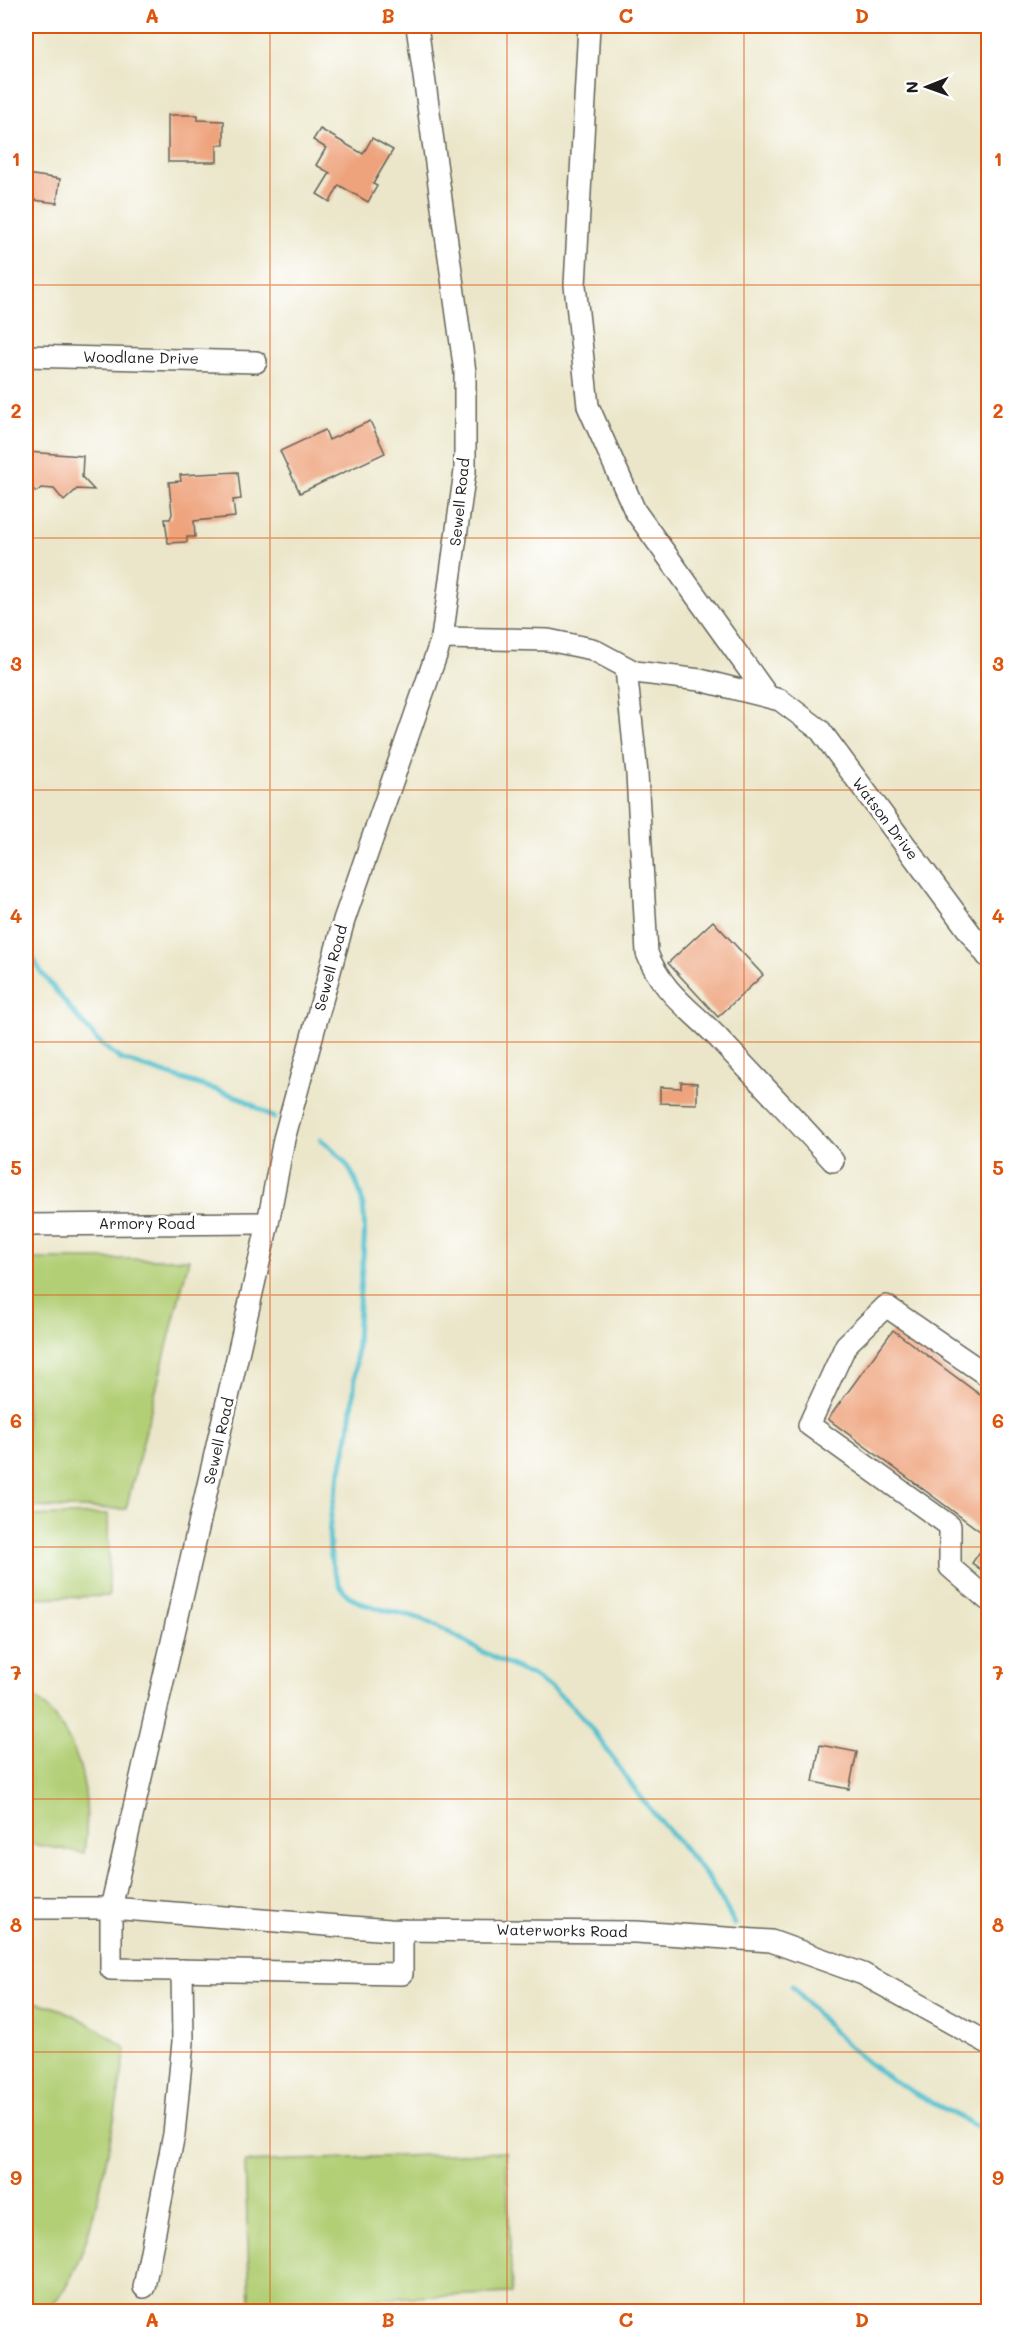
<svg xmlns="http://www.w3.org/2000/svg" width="1014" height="2337" viewBox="0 0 1014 2337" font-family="Mali,sans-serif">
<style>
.green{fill:#b2cf76;stroke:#677649;stroke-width:1.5}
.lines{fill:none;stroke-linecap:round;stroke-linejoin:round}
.stream{stroke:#55c1cf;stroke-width:5}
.building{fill:#eea37b}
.minor-casing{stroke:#646359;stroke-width:24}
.minor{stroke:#fff;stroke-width:21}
.grid{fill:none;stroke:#de560d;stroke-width:1.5;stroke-opacity:0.55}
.labels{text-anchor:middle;stroke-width:6;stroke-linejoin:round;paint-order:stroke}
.street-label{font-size:15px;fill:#1c1c1c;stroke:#fff}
.neatline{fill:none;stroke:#de560d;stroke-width:2}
.grid-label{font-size:20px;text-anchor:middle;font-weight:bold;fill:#de560d}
</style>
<rect width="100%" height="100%" fill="#fff"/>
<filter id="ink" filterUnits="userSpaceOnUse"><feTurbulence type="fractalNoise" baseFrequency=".0167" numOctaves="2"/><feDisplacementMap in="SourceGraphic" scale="12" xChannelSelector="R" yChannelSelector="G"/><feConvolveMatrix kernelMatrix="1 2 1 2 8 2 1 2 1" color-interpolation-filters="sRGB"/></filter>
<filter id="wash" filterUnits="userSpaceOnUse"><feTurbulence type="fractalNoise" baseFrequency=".008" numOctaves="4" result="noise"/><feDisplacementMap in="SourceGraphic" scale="24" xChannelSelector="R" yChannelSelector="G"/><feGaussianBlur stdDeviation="1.35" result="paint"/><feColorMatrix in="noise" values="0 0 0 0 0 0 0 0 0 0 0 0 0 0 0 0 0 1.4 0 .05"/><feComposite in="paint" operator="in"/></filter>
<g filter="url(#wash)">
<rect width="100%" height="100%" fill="#ebe6c9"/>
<!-- green -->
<g class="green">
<path d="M 26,1259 L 189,1259 L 126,1509 L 26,1507 Z"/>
<path d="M 108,1514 L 109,1596 L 26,1598 L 26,1516 Z"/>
<path d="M 26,1690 C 80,1730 93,1790 84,1853 L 26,1843 Z"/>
<path d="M 26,2001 C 62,2004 98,2027 126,2049 C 116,2107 94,2267 53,2303 L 38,2304 L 26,2300 Z"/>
<path d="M 506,2152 L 512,2293 L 250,2304 L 245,2162 Z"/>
</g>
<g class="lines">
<!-- stream -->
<g class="stream">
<path d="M 26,946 L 41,972 L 73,1012 L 99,1042 L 120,1059 L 241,1098 L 274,1118"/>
<path d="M 321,1140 C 382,1183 362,1243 359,1306 C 356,1350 356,1392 348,1436 C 340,1486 316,1533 339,1584 C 351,1610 397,1610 421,1619 C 444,1627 465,1643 487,1654 C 505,1664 524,1670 541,1681 C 584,1708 607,1752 636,1791 C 659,1822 687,1849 710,1881 C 719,1894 727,1910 735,1924"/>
<path d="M 792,1986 C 817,2014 841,2042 871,2065 C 907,2092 949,2111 988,2132"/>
</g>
</g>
<g id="blocks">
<!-- building -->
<g class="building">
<path d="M 168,115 L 198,115 L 198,120 L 224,121 L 224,145 L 217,145 L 217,162 L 168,162 Z"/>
<path d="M 320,129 L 363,154 L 372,138 L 393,150 L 373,184 L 377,186 L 368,202 L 339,185 L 330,202 L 317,194 L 330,173 L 316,165 L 326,148 L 313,140 Z"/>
<path d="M 26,174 L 60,179 L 57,203 L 26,199 Z"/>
<path d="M 370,421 L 385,453 L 300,493 L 280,451 L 325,430 L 329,440 Z"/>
<path d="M 27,452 L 83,456 L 82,477 L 94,490 L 77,489 L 64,501 L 54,489 L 41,488 L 36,492 L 32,488 L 26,487 Z"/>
<path d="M 238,472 L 241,499 L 233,500 L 235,517 L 194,521 L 195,537 L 187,537 L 187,542 L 168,543 L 165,519 L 170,519 L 172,514 L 169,482 L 181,481 L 180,475 Z"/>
<path d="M 713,921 L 763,975 L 718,1017 L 668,963 Z"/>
<path d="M 681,1082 L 697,1083 L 697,1104 L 660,1103 L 660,1087 L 681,1088 Z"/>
<path d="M 893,1330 L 988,1401 L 988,1537 L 828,1419 Z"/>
<path d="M 988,1540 L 988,1575 L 972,1563 Z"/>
<path d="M 820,1745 L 857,1752 L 849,1789 L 813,1782 Z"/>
</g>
</g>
</g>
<g filter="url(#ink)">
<use href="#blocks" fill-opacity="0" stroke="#646359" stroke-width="1.5"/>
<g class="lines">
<!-- minor casing -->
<g class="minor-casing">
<g id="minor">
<path d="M 589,26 L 575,285 L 588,406 L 635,511 L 767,695"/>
<path d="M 26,356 L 256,362"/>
<path d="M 442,638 L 548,640 L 592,649 L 635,672 L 700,680 L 780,700 L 820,730 L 988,957"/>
<path d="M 626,669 L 637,774 L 647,953 C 663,995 694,1011 723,1043 C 760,1082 797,1121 833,1161"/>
<path d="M 26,1225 L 268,1223"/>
<path d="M 988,1376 L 886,1306 L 846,1345 L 809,1425 L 950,1526 L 950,1567 L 988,1600"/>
<path d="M 26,1908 L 111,1908 L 390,1930 L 636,1932 L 771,1941 L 863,1974 L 988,2043"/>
<path d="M 402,1930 L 402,1974 L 111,1969 L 111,1908 L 268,1223 L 284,1139 L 344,920 L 442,638 L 465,471 L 465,372 L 417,26"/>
<path d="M 144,2287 L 174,2134 L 183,2042 L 182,1970"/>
</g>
</g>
<!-- minor -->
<use href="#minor" class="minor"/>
</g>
</g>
<!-- grid -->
<path class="grid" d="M 270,26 L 270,2312M 507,26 L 507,2312M 744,26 L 744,2312M 26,285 L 988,285M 26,538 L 988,538M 26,790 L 988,790M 26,1042 L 988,1042M 26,1295 L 988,1295M 26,1547 L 988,1547M 26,1799 L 988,1799M 26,2052 L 988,2052"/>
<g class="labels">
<!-- street labels -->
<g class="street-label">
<text transform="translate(141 358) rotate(1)" y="5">Woodlane Drive</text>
<text transform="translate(460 502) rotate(-84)" y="5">Sewell Road</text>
<text transform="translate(885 819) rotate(53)" y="5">Watson Drive</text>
<text transform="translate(331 968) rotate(-75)" y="5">Sewell Road</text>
<text x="147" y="1229">Armory Road</text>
<text transform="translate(219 1441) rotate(-77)" y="5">Sewell Road</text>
<text transform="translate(562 1931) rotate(1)" y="5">Waterworks Road</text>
</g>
</g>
<!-- margin -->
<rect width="1014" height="2337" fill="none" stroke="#fff" stroke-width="66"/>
<!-- north arrow -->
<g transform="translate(927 87) rotate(269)" stroke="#ffffff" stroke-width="4.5" paint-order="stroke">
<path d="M0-4.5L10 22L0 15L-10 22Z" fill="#1c1c1c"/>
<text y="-9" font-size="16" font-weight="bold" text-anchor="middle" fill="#1c1c1c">N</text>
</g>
<rect x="33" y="33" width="948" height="2271" class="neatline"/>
<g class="grid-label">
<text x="152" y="23">A</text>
<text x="388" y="23">B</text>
<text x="626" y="23">C</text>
<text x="862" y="23">D</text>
<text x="16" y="166">1</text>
<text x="998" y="166">1</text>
<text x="16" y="418">2</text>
<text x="998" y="418">2</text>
<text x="16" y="671">3</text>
<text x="998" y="671">3</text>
<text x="16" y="923">4</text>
<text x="998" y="923">4</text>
<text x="16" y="1175">5</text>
<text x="998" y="1175">5</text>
<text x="16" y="1428">6</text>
<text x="998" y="1428">6</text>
<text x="16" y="1680">7</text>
<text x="998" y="1680">7</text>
<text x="16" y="1932">8</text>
<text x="998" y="1932">8</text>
<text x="16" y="2185">9</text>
<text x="998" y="2185">9</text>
<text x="152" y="2327">A</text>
<text x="388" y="2327">B</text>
<text x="626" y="2327">C</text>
<text x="862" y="2327">D</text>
</g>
</svg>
